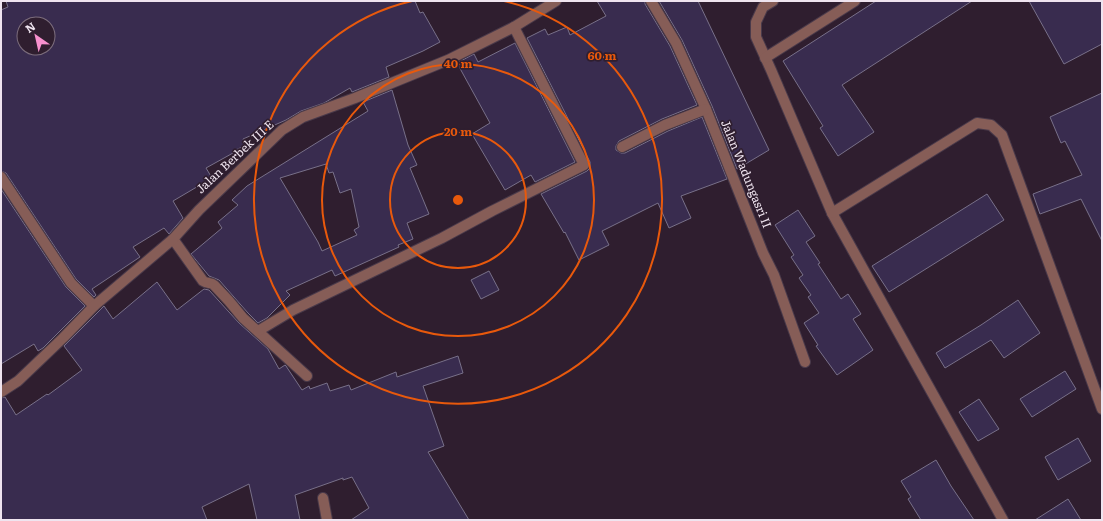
<svg xmlns="http://www.w3.org/2000/svg" width="1103" height="521" viewBox="0 0 1103 521" font-family="Literata,serif">
<style>
.building{fill:#392c4f;stroke:#787089;fill-rule:evenodd}
.lines{fill:none;stroke-linecap:round;stroke-linejoin:round}
.minor-casing{stroke:#4a3a4a;stroke-width:12}
.minor{stroke:#865d57;stroke-width:10}
.ring{fill:none;stroke:#e8590c;stroke-width:2}
.labels{text-anchor:middle;stroke-width:3.5;stroke-linejoin:round;paint-order:stroke}
.street-label{font-size:12px;fill:#efe4ef;stroke:#2f1e2f}
.centre{fill:#e8590c;stroke:#2f1e2f;stroke-width:2}
.ring-label{font-size:12px;text-anchor:middle;font-weight:bold;fill:#e8590c;stroke:#2f1e2f;stroke-width:3.5;stroke-linejoin:round;paint-order:stroke}
</style>
<rect width="100%" height="100%" fill="#2f1e2f"/>
<!-- building -->
<g class="building">
<path d="M 6,1 L 415,1 L 420,13 L 423,12 L 440,42 L 423,51 L 386,67 L 389,77 L 352,92 L 350,88 L 324,103 L 301,111 L 286,120 L 243,139 L 246,145 L 232,152 L 233,153 L 206,168 L 212,178 L 173,201 L 183,218 L 169,234 L 164,228 L 133,247 L 140,257 L 92,289 L 96,295 L 94,297 L 76,279 L 6,173 L 1,171 L 1,10 L 8,7 ZM 24,24 L 48,24 L 48,48 L 24,48 Z"/>
<path d="M 597,1 L 645,1 L 645,4 L 670,46 L 697,105 L 662,119 L 619,141 L 616,146 L 616,150 L 621,153 L 625,153 L 668,131 L 702,117 L 727,179 L 681,196 L 691,218 L 669,228 L 658,203 L 602,231 L 609,245 L 579,260 L 565,232 L 564,233 L 541,194 L 587,171 L 590,168 L 590,162 L 527,38 L 545,29 L 548,35 L 567,27 L 570,35 L 606,16 Z"/>
<path d="M 659,1 L 698,1 L 769,150 L 737,169 L 712,106 L 682,40 Z"/>
<path d="M 876,1 L 972,1 L 842,85 L 874,132 L 838,156 L 820,128 L 823,126 L 783,61 Z"/>
<path d="M 1029,1 L 1102,1 L 1102,44 L 1064,64 Z"/>
<path d="M 515,43 L 575,162 L 535,182 L 531,175 L 505,190 L 472,134 L 490,123 L 457,63 L 474,54 L 478,62 Z"/>
<path d="M 392,90 L 408,145 L 417,165 L 410,168 L 429,214 L 407,223 L 413,239 L 398,245 L 399,247 L 335,276 L 332,270 L 286,291 L 290,295 L 267,318 L 258,323 L 248,313 L 219,280 L 209,276 L 191,254 L 222,228 L 218,222 L 238,205 L 232,200 L 247,186 L 368,111 L 363,102 ZM 326,164 L 329,173 L 333,172 L 340,193 L 351,189 L 359,227 L 354,230 L 357,235 L 322,251 L 318,242 L 280,178 Z"/>
<path d="M 1102,93 L 1102,241 L 1081,199 L 1040,214 L 1033,194 L 1082,175 L 1065,141 L 1061,143 L 1050,117 Z"/>
<path d="M 1,189 L 66,287 L 85,306 L 43,348 L 38,351 L 34,344 L 1,364 Z"/>
<path d="M 987,194 L 1004,220 L 889,292 L 872,266 Z"/>
<path d="M 798,210 L 815,236 L 806,242 L 820,263 L 818,264 L 841,299 L 848,294 L 861,314 L 853,319 L 873,350 L 837,375 L 816,346 L 818,345 L 804,323 L 819,313 L 808,297 L 811,295 L 799,278 L 803,275 L 791,257 L 794,255 L 775,225 Z"/>
<path d="M 489,271 L 499,290 L 481,299 L 471,280 Z"/>
<path d="M 157,282 L 177,310 L 204,289 L 209,290 L 239,323 L 268,349 L 279,369 L 285,365 L 286,366 L 302,390 L 309,386 L 310,389 L 327,383 L 330,391 L 349,385 L 351,390 L 396,372 L 397,377 L 458,356 L 463,373 L 423,386 L 444,446 L 428,452 L 469,520 L 351,520 L 369,508 L 352,477 L 343,480 L 343,478 L 295,495 L 300,520 L 257,520 L 249,484 L 202,507 L 207,520 L 1,520 L 1,398 L 5,397 L 16,415 L 47,394 L 48,395 L 82,370 L 64,346 L 104,306 L 113,319 Z"/>
<path d="M 1018,300 L 1040,333 L 1004,358 L 991,340 L 945,368 L 936,353 L 981,325 Z"/>
<path d="M 1065,371 L 1076,389 L 1032,417 L 1020,399 Z"/>
<path d="M 979,399 L 999,429 L 978,441 L 959,412 Z"/>
<path d="M 1078,438 L 1091,461 L 1058,480 L 1045,457 Z"/>
<path d="M 936,460 L 951,486 L 974,520 L 921,520 L 908,499 L 911,497 L 901,481 Z"/>
<path d="M 1068,499 L 1081,520 L 1035,520 Z"/>
</g>
<g class="lines">
<!-- minor casing -->
<g class="minor-casing">
<g id="minor">
<path d="M 651,1 L 676,43 L 706,109 L 763,253 L 774,275 L 805,362"/>
<path d="M 773,1 L 763,7 L 756,22 L 756,37 L 771,70 L 832,213 L 1003,520"/>
<path d="M 765,58 L 855,1"/>
<path d="M 622,147 L 665,125 L 706,109"/>
<path d="M 1,177 L 71,283 L 94,306"/>
<path d="M 832,213 L 977,123 L 991,125 L 1002,135 L 1102,409"/>
<path d="M 173,239 L 203,281 C 207,284 211,282 214,285 L 229,301 L 243,318 L 263,336 L 307,376"/>
<path d="M 258,331 L 293,310 L 442,238 L 492,211 L 584,165 L 514,27"/>
<path d="M 1,392 L 18,381 L 63,338 L 94,306 L 173,239 L 199,210 L 282,130 L 303,117 L 355,98 L 448,60 L 514,27 L 556,1"/>
<path d="M 323,498 L 327,520"/>
</g>
</g>
<!-- minor -->
<use href="#minor" class="minor"/>
</g>
<!-- distance rings -->
<g class="ring">
<circle cx="458" cy="200" r="68"/>
<circle cx="458" cy="200" r="136"/>
<path d="M504 1A204 204 0 1 1 412 1"/>
</g>
<g class="labels">
<!-- street labels -->
<g class="street-label">
<text transform="translate(235 157) rotate(-43)" y="4">Jalan Berbek III E</text>
<text transform="translate(746 174) rotate(68)" y="4">Jalan Wadungasri II</text>
</g>
</g>
<circle cx="458" cy="200" r="6" class="centre"/>
<g class="ring-label">
<text x="602" y="60">60 m</text>
<text x="458" y="68">40 m</text>
<text x="458" y="136">20 m</text>
</g>
<!-- border -->
<rect width="1103" height="521" fill="none" stroke="#efe4ef" stroke-width="4"/>
<!-- north arrow -->
<g transform="translate(36 36) rotate(326)"><circle r="19" fill="#2f1e2f" stroke="#7c6d7c"/>
<path d="M0-3L7 15L0 10L-7 15Z" fill="#f790ce"/>
<text y="-6" font-size="11" font-weight="bold" text-anchor="middle" fill="#efe4ef">N</text>
</g>
</svg>
